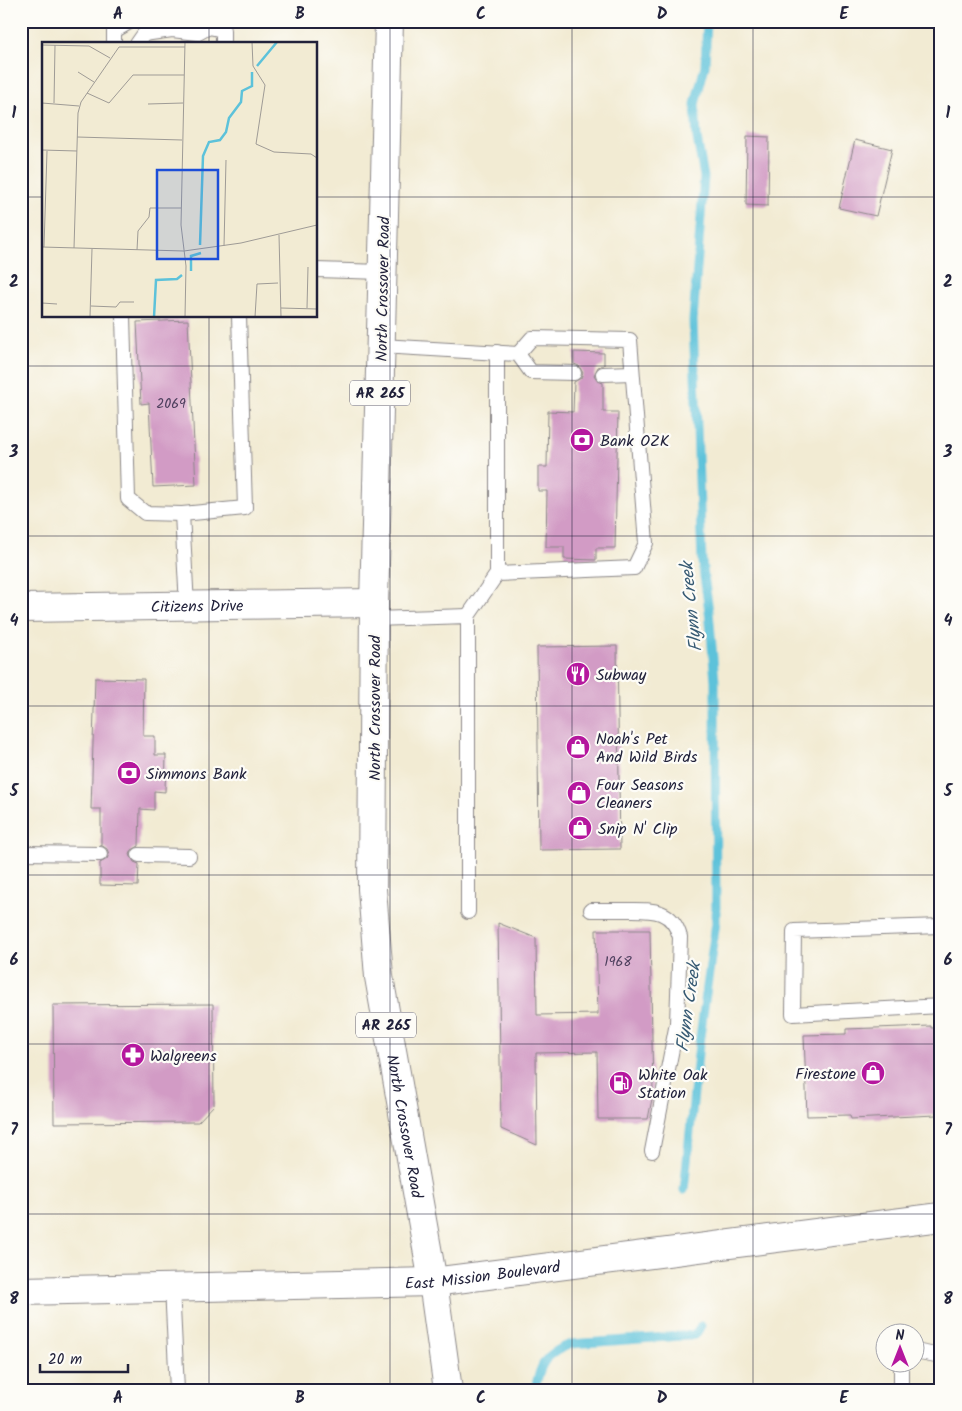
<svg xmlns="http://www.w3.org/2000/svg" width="962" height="1411" viewBox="0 0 962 1411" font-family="Kalam,sans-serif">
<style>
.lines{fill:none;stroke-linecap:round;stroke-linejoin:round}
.stream{stroke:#5dc2da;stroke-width:9}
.building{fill:#d29bc5}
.service-casing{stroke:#8a8687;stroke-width:16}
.minor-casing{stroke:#8a8687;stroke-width:30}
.secondary-casing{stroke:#8a8687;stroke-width:30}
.primary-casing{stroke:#8a8687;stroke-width:30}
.service{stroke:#fff;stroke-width:14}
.minor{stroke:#fff;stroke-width:28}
.secondary{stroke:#fff;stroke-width:28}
.primary{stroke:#fff;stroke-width:28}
.grid{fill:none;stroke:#22223b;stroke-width:1;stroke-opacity:0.55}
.labels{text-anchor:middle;stroke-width:4.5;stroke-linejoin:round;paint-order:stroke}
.number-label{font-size:14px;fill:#4e405e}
.shield{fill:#fdfcf7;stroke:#646373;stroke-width:1}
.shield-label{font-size:15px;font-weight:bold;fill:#22223b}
.street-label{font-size:16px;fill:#22223b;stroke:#fdfcf7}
.poi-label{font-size:16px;fill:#22223b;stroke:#fdfcf7;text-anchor:start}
.water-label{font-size:18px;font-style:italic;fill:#375a73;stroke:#fdfcf7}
.inset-river{fill:none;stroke:#5dc2da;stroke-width:2.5}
.inset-road{fill:none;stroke:#9f9b96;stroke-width:1}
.view{fill:#1d4ed8;fill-opacity:0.15;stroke:#1d4ed8;stroke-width:2.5}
.inset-edge{fill:none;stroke:#22223b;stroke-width:2.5}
.neatline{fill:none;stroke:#22223b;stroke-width:2}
.grid-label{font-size:16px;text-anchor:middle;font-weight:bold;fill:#22223b}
</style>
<rect width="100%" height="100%" fill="#fdfcf7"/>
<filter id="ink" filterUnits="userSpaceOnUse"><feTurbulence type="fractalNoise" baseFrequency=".02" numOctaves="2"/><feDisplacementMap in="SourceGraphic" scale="10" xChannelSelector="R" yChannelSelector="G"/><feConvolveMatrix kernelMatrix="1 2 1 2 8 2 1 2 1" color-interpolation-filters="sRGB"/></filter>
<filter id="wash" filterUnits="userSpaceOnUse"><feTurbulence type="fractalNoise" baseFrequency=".0096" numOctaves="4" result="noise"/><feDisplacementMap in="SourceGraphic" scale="20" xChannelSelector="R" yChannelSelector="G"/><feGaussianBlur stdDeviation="1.12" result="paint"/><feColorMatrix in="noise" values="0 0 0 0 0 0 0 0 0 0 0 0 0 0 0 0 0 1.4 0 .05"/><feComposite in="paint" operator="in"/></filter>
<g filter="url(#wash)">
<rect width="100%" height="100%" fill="#f2ebd3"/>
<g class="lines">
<!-- stream -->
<g class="stream">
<path d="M 684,1190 L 699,1044 L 716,922 L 715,681 L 709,611 L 702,562 L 693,320 L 704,177 L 697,138 L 695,104 L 705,66 L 707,21"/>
<path d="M 535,1390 C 540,1363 545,1354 571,1344 L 695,1335 L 701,1326"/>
</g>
</g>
<g id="blocks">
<!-- building -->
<g class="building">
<path d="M 747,136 L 769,137 L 768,206 L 746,205 Z"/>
<path d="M 855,140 L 892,149 L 876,216 L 839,208 Z"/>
<path d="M 188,320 L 196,485 L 153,487 L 149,403 L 141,404 L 137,322 Z"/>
<path d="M 574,352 L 604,353 L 604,365 L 598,367 L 594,375 L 598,381 L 603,383 L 603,412 L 618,412 L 615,548 L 596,548 L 596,560 L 564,559 L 564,547 L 546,547 L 547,491 L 538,491 L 538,467 L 547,467 L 548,411 L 573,412 L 574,382 L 581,378 L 583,373 L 579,366 L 574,364 Z"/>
<path d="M 617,646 L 620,849 L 539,850 L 537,647 Z"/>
<path d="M 95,678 L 144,679 L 143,736 L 155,736 L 155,755 L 166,755 L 165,792 L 154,791 L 154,810 L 140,809 L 139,846 L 132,850 L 130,855 L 134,862 L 139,864 L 138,886 L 100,885 L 100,863 L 107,859 L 109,854 L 107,849 L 101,845 L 101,809 L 91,809 Z"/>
<path d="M 498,923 L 536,938 L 537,1015 L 598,1014 L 596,930 L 650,930 L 653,1094 L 648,1119 L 598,1119 L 597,1052 L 536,1053 L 537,1145 L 501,1129 Z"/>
<path d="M 213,1004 L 214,1105 L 198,1122 L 54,1123 L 53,1005 Z"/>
<path d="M 931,1026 L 931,1028 L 941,1028 L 941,1111 L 936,1111 L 936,1115 L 851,1119 L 850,1115 L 807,1116 L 804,1035 L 846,1034 L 846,1029 Z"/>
</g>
</g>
</g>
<g filter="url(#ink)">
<use href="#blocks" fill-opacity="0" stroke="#8a8687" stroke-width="1"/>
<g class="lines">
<!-- service casing -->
<g class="service-casing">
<g id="service">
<path d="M 203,22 L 209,27 L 223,30 L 223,44"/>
<path d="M 114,44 L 114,31 L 131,21"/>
<path d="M 137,44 L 144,34 L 172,30 L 198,33 L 209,27"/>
<path d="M 316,270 L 383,272"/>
<path d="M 123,316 L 128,499 L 145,513 L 182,514 L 245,508 L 239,316"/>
<path d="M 381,346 L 518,354 L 531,372 L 574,373"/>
<path d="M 603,374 L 632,373"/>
<path d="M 182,514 L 187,606"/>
<path d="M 497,574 L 497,352"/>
<path d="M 468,616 L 497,574 L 634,568 L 646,543 L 630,340 L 532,338 L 518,354"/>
<path d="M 374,619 L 468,616 L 468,912"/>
<path d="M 21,853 L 100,854"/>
<path d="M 139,855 L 189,856"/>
<path d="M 591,910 C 603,910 615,910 627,910 C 651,910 672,908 680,937 L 677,1023 L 652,1151"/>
<path d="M 941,926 L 794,931 L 793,1014 L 941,1006"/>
<path d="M 172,1287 L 177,1390"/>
<path d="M 914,1354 L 920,1352 L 941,1356"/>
<path d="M 901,1390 L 901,1367 L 903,1364"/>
</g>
</g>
<!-- minor casing -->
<g class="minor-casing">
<g id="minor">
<path id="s1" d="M 21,608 L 374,603"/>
</g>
</g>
<!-- secondary casing -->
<g class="secondary-casing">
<g id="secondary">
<path id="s2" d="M 21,1291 L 433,1282 L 941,1217"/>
</g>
</g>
<!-- primary casing -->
<g class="primary-casing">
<g id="primary">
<path id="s3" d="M 389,21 L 374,603 L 372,889 L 379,977 L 433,1282 L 448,1390"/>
</g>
</g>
<!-- service -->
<use href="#service" class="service"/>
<!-- minor -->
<use href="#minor" class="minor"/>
<!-- secondary -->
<use href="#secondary" class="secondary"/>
<!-- primary -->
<use href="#primary" class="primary"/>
</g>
</g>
<!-- grid -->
<path class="grid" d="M 209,21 L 209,44M 390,21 L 390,1390M 572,21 L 572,1390M 753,21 L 753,1390M 21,197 L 44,197M 316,197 L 941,197M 209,316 L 209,1390M 21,366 L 941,366M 21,536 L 941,536M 21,706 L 941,706M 21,875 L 941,875M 21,1044 L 941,1044M 21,1214 L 941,1214"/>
<!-- icons -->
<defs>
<g id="bank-disc" transform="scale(1.25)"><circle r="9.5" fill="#b5179e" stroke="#fdfcf7"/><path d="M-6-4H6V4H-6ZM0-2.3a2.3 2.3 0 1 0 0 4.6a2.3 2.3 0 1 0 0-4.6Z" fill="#fff"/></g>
<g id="restaurant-disc" transform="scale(1.25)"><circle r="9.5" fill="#b5179e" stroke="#fdfcf7"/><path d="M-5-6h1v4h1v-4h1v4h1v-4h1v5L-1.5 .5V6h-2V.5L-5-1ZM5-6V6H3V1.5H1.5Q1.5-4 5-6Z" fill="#fff"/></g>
<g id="shop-disc" transform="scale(1.25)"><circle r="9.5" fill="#b5179e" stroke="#fdfcf7"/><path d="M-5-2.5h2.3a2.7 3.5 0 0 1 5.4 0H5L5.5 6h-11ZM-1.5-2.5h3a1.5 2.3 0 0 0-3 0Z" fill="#fff"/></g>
<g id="pharmacy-disc" transform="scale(1.25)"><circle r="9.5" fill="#b5179e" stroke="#fdfcf7"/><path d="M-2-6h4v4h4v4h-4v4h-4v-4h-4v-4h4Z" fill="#fff"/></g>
<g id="fuel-disc" transform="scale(1.25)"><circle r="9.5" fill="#b5179e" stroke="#fdfcf7"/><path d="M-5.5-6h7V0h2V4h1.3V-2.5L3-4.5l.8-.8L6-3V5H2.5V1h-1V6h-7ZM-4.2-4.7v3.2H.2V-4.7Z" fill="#fff"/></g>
</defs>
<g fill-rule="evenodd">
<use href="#bank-disc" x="582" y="440"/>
<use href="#restaurant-disc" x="578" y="674"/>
<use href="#shop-disc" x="578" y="747"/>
<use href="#bank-disc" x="129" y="773"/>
<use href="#shop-disc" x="579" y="793"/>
<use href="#shop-disc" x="580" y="828"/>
<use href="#pharmacy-disc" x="133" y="1055"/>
<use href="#shop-disc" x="873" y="1073"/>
<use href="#fuel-disc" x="621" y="1083"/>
</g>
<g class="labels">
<!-- number labels -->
<g class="number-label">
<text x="171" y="408">2069</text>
<text x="618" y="966">1968</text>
</g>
<!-- shield labels -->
<g class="shield">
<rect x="350" y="380.5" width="60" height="25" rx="4"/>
<rect x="356" y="1012.5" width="60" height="25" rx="4"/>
</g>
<g class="shield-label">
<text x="380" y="398">AR 265</text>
<text x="386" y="1030">AR 265</text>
</g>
<!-- street labels -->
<g class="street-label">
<text transform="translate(382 289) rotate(-89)" y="6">North Crossover Road</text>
<text dy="6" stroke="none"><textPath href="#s1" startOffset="176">Citizens Drive</textPath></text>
<text transform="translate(374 708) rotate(-90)" y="6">North Crossover Road</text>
<text dy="6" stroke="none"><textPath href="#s3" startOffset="1108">North Crossover Road</textPath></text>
<text dy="6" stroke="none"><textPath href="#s2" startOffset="462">East Mission Boulevard</textPath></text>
</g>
<!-- poi labels -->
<g class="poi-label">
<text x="600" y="446">Bank OZK</text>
<text x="596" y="680">Subway</text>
<text x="596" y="744">Noah's Pet<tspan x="596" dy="18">And Wild Birds</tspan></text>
<text x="146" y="779">Simmons Bank</text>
<text x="596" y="790">Four Seasons<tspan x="596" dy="18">Cleaners</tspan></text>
<text x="598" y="834">Snip N' Clip</text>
<text x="150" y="1061">Walgreens</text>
<text x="856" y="1079" text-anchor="end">Firestone</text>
<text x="638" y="1080">White Oak<tspan x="638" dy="18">Station</tspan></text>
</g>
<!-- water labels -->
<g class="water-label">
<text transform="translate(691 607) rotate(-96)" y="6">Flynn Creek</text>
<text transform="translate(688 1007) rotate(-82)" y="6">Flynn Creek</text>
</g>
</g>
<!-- overview -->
<g transform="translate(42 42)">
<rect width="275" height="275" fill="#f2ebd3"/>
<path class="inset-river" d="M 215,24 L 235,0M 158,203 L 161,114 L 167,100 L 178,98 L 184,90 L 187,76 L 199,60 L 200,49 L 210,44 L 210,30M 149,229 L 149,214 L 159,211M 112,275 L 114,238 L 135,237 L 140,233"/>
<path class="inset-road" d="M 210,0 L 211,24 L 223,43 L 214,102 L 232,110 L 269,112 L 275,116M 0,3 L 47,4 L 68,16M 36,30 L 52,40M 45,51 L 67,61 L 91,33 L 142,33M 0,61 L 37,64M 12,61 L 13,3M 106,62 L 141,61M 35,95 L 140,98M 0,108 L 35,109M 237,193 L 239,275M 182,204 L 184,118M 0,205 L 142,209 L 199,201 L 275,183M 2,205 L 5,109M 32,206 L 36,71 L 39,60 L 77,5 L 143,5M 95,208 L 96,189 L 107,175 L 108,166 L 139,166M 0,261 L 15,262M 49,264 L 74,265M 74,265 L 78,260 L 92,260M 239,266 L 275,267M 265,266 L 266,225M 48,275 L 50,207M 143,275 L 144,224 L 139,183 L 143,0M 213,275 L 215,242 L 236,241"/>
<path class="view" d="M 115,128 L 176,128 L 176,217 L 115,217 Z"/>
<rect width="275" height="275" class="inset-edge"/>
</g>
<!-- margin -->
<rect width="962" height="1411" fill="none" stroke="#fdfcf7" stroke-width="55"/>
<!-- north arrow -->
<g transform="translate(900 1348)"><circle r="24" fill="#fdfcf7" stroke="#a5a5ac"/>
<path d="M0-4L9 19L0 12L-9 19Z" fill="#b5179e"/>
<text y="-8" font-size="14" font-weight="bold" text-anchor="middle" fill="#22223b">N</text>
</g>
<!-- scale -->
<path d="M40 1364v8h88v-8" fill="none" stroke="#22223b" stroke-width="2.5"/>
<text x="48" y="1364" font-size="15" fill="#22223b" stroke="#fdfcf7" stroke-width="4" paint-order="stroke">20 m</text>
<rect x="28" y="28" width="906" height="1356" class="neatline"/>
<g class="grid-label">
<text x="118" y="19">A</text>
<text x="300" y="19">B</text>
<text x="481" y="19">C</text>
<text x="662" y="19">D</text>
<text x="844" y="19">E</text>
<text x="14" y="118">1</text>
<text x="948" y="118">1</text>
<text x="14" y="287">2</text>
<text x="948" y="287">2</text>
<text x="14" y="457">3</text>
<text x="948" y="457">3</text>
<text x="14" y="626">4</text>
<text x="948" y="626">4</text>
<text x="14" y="796">5</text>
<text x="948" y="796">5</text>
<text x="14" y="965">6</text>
<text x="948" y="965">6</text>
<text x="14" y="1135">7</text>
<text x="948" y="1135">7</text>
<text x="14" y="1304">8</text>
<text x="948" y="1304">8</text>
<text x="118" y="1403">A</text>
<text x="300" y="1403">B</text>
<text x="481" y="1403">C</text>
<text x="662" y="1403">D</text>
<text x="844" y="1403">E</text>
</g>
</svg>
